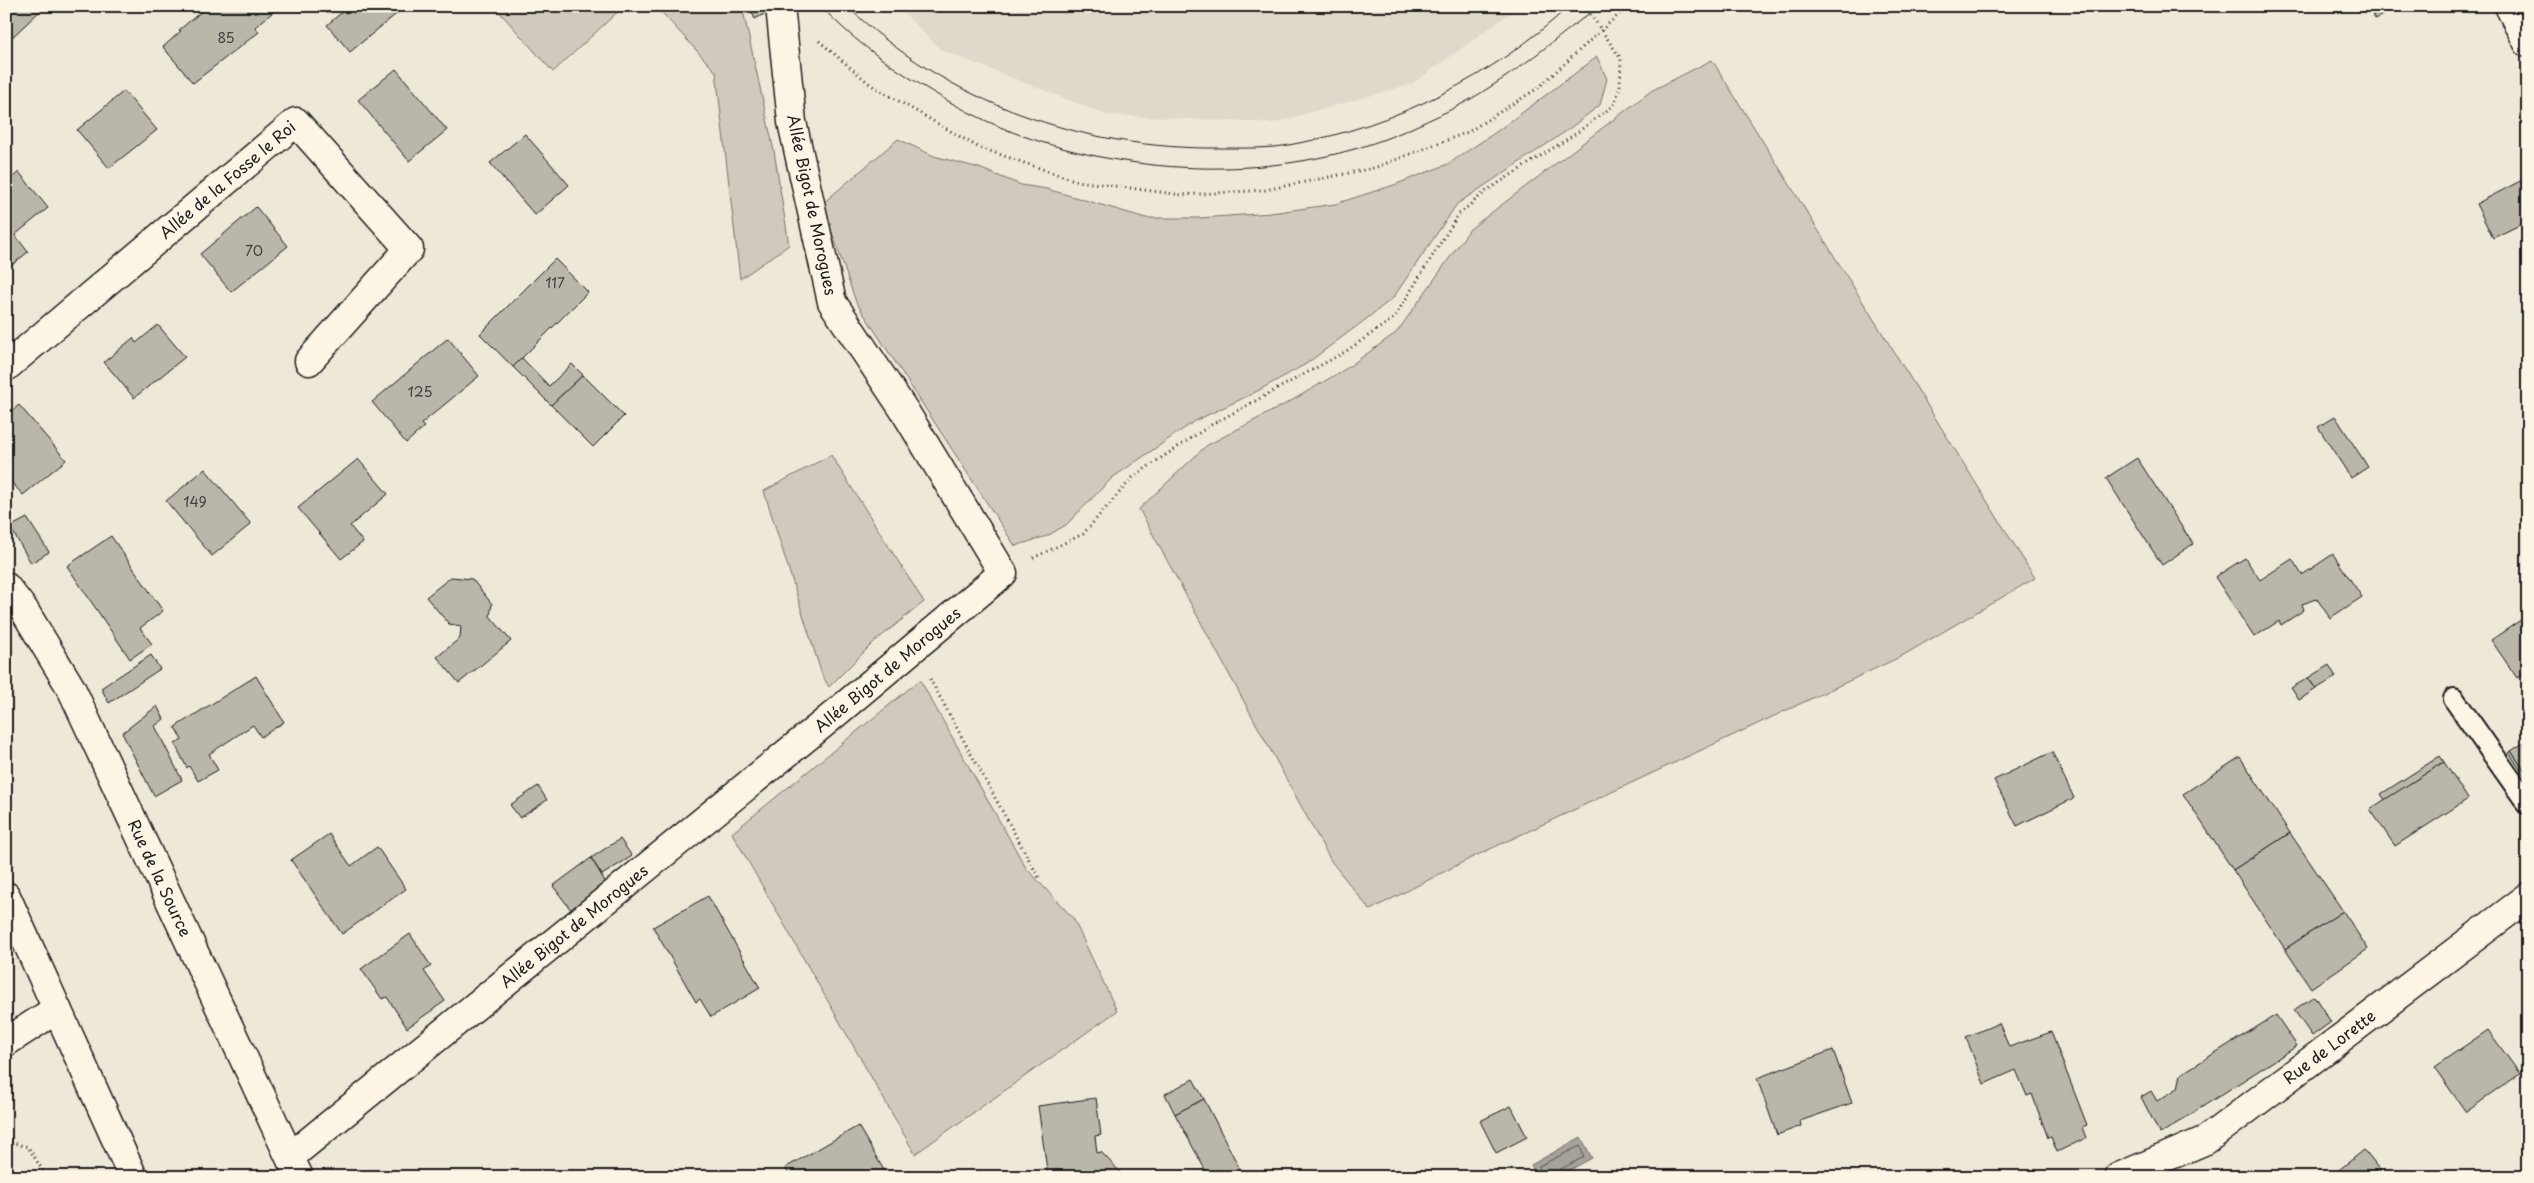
<svg xmlns="http://www.w3.org/2000/svg" width="2534" height="1183" viewBox="0 0 2534 1183" font-family="'Playpen Sans',sans-serif">
<style>
.built{fill:#ded9cb}
.green{fill:#cfcabd;stroke:#76736c}
.water{fill:#a7a299;stroke:#6f6c67}
.lines{fill:none;stroke-linecap:round;stroke-linejoin:round}
.shore{stroke:#54524e;stroke-width:1}
.building{fill:#bab6aa;stroke:#1c1c1c}
.lane-casing{stroke:#1c1c1c;stroke-width:24}
.street-casing{stroke:#1c1c1c;stroke-width:31}
.secondary-casing{stroke:#1c1c1c;stroke-width:31}
.path{stroke:#1c1c1c;stroke-width:3;stroke-dasharray:1 4;stroke-linecap:butt}
.lane{stroke:#fcf5e5;stroke-width:20}
.street{stroke:#fcf5e5;stroke-width:28}
.secondary{stroke:#fcf5e5;stroke-width:28}
.tram{stroke:#1c1c1c;stroke-width:1}
.labels{text-anchor:middle;stroke-width:4.5;stroke-linejoin:round;paint-order:stroke}
.number-label{font-size:14px;fill:#444240}
.street-label{font-size:16px;fill:#1c1c1c;stroke:#fcf5e5}
</style>
<rect width="100%" height="100%" fill="#eee8d9"/>
<filter id="ink" filterUnits="userSpaceOnUse"><feTurbulence type="fractalNoise" baseFrequency=".02" numOctaves="2"/><feDisplacementMap in="SourceGraphic" scale="10" xChannelSelector="R" yChannelSelector="G"/><feConvolveMatrix kernelMatrix="1 2 1 2 8 2 1 2 1" color-interpolation-filters="sRGB"/></filter>
<g filter="url(#ink)">
<!-- built -->
<path class="built" d="M 897,6 L 1520,6 L 1412,84 L 1273,123 L 1107,115 L 941,50 Z"/>
<!-- green -->
<g class="green">
<path d="M 494,6 L 624,6 L 553,72 Z"/>
<path d="M 656,6 L 742,6 L 774,151 L 789,245 L 740,279 L 716,72 Z"/>
<path d="M 1597,57 L 1607,79 L 1600,105 L 1565,132 L 1457,204 L 1393,298 L 1365,320 L 1306,364 L 1252,394 L 1195,421 L 1112,478 L 1066,525 L 1047,536 L 1015,546 L 856,302 L 822,204 L 898,139 L 934,156 L 979,168 L 1021,185 L 1047,189 L 1146,218 L 1200,218 L 1271,213 L 1335,204 L 1394,185 L 1448,164 L 1496,132 Z"/>
<path d="M 1712,60 L 2035,578 L 1900,657 L 1469,859 L 1370,910 L 1331,861 L 1139,509 L 1206,446 L 1291,401 L 1347,368 L 1397,332 L 1470,229 L 1651,91 Z"/>
<path d="M 831,455 L 924,602 L 873,643 L 829,687 L 822,675 L 764,491 Z"/>
<path d="M 920,680 L 1026,868 L 1073,918 L 1117,1011 L 915,1154 L 732,833 Z"/>
</g>
<!-- water -->
<path class="water" d="M 1581,1137 L 1592,1158 L 1557,1177 L 1537,1177 L 1531,1165 Z"/>
<g class="lines">
<!-- shore -->
<path class="shore" d="M 1541,1177 L 1539,1166 L 1580,1146 L 1584,1157 L 1559,1170 L 1556,1177"/>
</g>
<!-- building -->
<g class="building">
<path d="M 6,6 L 39,6 L 42,9 L 6,43 Z"/>
<path d="M 208,6 L 278,8 L 255,27 L 259,32 L 193,83 L 163,47 L 181,31 L 179,30 Z"/>
<path d="M 349,6 L 406,6 L 350,52 L 327,25 Z"/>
<path d="M 749,6 L 765,6 L 768,12 L 755,19 Z"/>
<path d="M 2368,6 L 2399,6 L 2375,19 Z"/>
<path d="M 396,69 L 447,130 L 409,161 L 358,100 Z"/>
<path d="M 124,91 L 157,130 L 109,168 L 77,130 Z"/>
<path d="M 525,134 L 569,185 L 535,215 L 490,163 Z"/>
<path d="M 19,172 L 48,208 L 15,235 L 28,252 L 7,269 L 6,183 Z"/>
<path d="M 2528,177 L 2528,221 L 2493,238 L 2476,204 Z"/>
<path d="M 256,207 L 288,246 L 231,292 L 200,254 Z"/>
<path d="M 555,259 L 588,292 L 513,367 L 480,334 Z"/>
<path d="M 158,325 L 185,357 L 134,398 L 104,362 L 133,338 L 136,343 Z"/>
<path d="M 448,338 L 479,376 L 421,424 L 424,427 L 406,443 L 372,402 Z"/>
<path d="M 522,358 L 549,386 L 572,364 L 583,375 L 551,405 L 513,367 Z"/>
<path d="M 583,375 L 624,416 L 593,447 L 551,405 Z"/>
<path d="M 19,405 L 66,460 L 23,495 L 6,476 L 6,415 Z"/>
<path d="M 2335,416 L 2368,467 L 2351,478 L 2318,427 Z"/>
<path d="M 2137,458 L 2193,544 L 2162,565 L 2106,478 Z"/>
<path d="M 358,459 L 388,494 L 350,526 L 363,542 L 341,559 L 298,508 Z"/>
<path d="M 205,469 L 251,524 L 212,556 L 166,501 Z"/>
<path d="M 27,518 L 49,552 L 31,563 L 10,527 Z"/>
<path d="M 111,536 L 163,611 L 140,628 L 152,644 L 130,659 L 67,566 Z"/>
<path d="M 2333,554 L 2362,597 L 2330,618 L 2317,599 L 2302,604 L 2304,610 L 2281,625 L 2279,621 L 2254,637 L 2215,577 L 2245,558 L 2260,580 L 2292,559 L 2302,575 Z"/>
<path d="M 451,577 L 472,579 L 492,604 L 490,616 L 511,641 L 459,683 L 437,657 L 460,638 L 461,626 L 449,624 L 426,597 Z"/>
<path d="M 2528,615 L 2528,671 L 2517,678 L 2491,640 Z"/>
<path d="M 151,655 L 160,669 L 109,703 L 101,688 Z"/>
<path d="M 2329,665 L 2336,677 L 2316,689 L 2308,678 Z"/>
<path d="M 256,676 L 284,722 L 261,737 L 253,725 L 209,754 L 218,770 L 198,781 L 189,766 L 187,768 L 175,744 L 182,740 L 175,727 Z"/>
<path d="M 2308,678 L 2316,689 L 2299,700 L 2291,688 Z"/>
<path d="M 157,706 L 164,719 L 155,726 L 182,780 L 154,796 L 122,733 Z"/>
<path d="M 2528,740 L 2528,776 L 2511,751 Z"/>
<path d="M 2511,751 L 2528,776 L 2528,781 L 2509,753 Z"/>
<path d="M 2052,752 L 2074,798 L 2017,826 L 1994,780 Z"/>
<path d="M 2440,756 L 2444,762 L 2385,800 L 2381,794 Z"/>
<path d="M 2240,757 L 2290,833 L 2233,870 L 2183,794 Z"/>
<path d="M 2444,762 L 2468,799 L 2395,846 L 2370,809 Z"/>
<path d="M 538,786 L 547,800 L 520,818 L 510,805 Z"/>
<path d="M 2290,833 L 2343,911 L 2285,949 L 2233,870 Z"/>
<path d="M 329,834 L 351,866 L 377,847 L 406,889 L 342,934 L 291,860 Z"/>
<path d="M 620,839 L 632,856 L 602,875 L 591,858 Z"/>
<path d="M 591,858 L 611,891 L 577,918 L 553,886 Z"/>
<path d="M 708,896 L 760,988 L 711,1017 L 700,999 L 696,1002 L 653,927 Z"/>
<path d="M 2343,911 L 2368,949 L 2311,988 L 2285,949 Z"/>
<path d="M 410,934 L 431,966 L 424,971 L 445,1001 L 407,1028 L 387,997 L 382,999 L 361,969 Z"/>
<path d="M 2314,996 L 2331,1022 L 2312,1036 L 2294,1010 Z"/>
<path d="M 2276,1015 L 2297,1046 L 2160,1134 L 2141,1097 L 2151,1091 L 2157,1101 L 2178,1088 L 2181,1074 Z"/>
<path d="M 1999,1023 L 2009,1047 L 2051,1032 L 2087,1125 L 2082,1127 L 2086,1138 L 2057,1152 L 2051,1137 L 2048,1138 L 2032,1094 L 2027,1096 L 2016,1070 L 1984,1084 L 1966,1037 Z"/>
<path d="M 2488,1030 L 2520,1074 L 2466,1112 L 2434,1067 Z"/>
<path d="M 1833,1050 L 1852,1103 L 1800,1121 L 1801,1126 L 1777,1135 L 1757,1078 Z"/>
<path d="M 1193,1079 L 1204,1099 L 1175,1114 L 1165,1094 Z"/>
<path d="M 1096,1098 L 1101,1135 L 1095,1136 L 1097,1153 L 1101,1152 L 1125,1177 L 1048,1177 L 1038,1106 Z"/>
<path d="M 1204,1099 L 1244,1177 L 1209,1177 L 1175,1114 Z"/>
<path d="M 1511,1106 L 1527,1137 L 1496,1153 L 1480,1121 Z"/>
<path d="M 858,1126 L 888,1177 L 791,1177 L 785,1168 Z"/>
<path d="M 2364,1150 L 2385,1177 L 2330,1177 Z"/>
</g>
<g class="lines">
<!-- lane casing -->
<g class="lane-casing">
<path id="lane" d="M 2454,699 L 2528,804"/>
</g>
<!-- street casing -->
<g class="street-casing">
<g id="street">
<path d="M 2509,6 L 2528,43"/>
<path id="s1" d="M 6,367 L 296,122 L 409,249 L 309,361"/>
<path d="M 6,896 L 133,1177"/>
<path d="M 6,1042 L 57,1009"/>
<path id="s2" d="M 290,1157 L 824,723 L 1003,573 L 904,410 L 832,302 L 792,122 L 780,6"/>
<path id="s3" d="M 2119,1177 L 2206,1140 L 2528,897"/>
</g>
</g>
<!-- secondary casing -->
<g class="secondary-casing">
<g id="secondary">
<path id="s4" d="M 6,587 L 24,610 L 71,688 L 299,1177"/>
</g>
</g>
<!-- path -->
<g class="path">
<path d="M 819,41 L 871,85 L 978,147 L 1077,181 L 1182,195 L 1265,190 L 1374,168 L 1468,132 L 1538,88 L 1628,6"/>
<path d="M 1033,558 L 1083,534 L 1134,476 L 1211,425 L 1345,352 L 1394,318 L 1458,215 L 1486,191 L 1575,134 L 1614,105 L 1620,87 L 1621,59 L 1585,6"/>
<path d="M 930,679 L 1039,878"/>
<path d="M 6,1141 L 28,1147 L 47,1177"/>
</g>
<!-- lane -->
<use href="#lane" class="lane"/>
<!-- street -->
<use href="#street" class="street"/>
<!-- secondary -->
<use href="#secondary" class="secondary"/>
<!-- tram -->
<g class="tram">
<path d="M 821,6 C 849,37 883,61 918,83 C 953,105 990,125 1029,138 C 1148,178 1291,181 1407,130 C 1434,118 1463,105 1487,89 C 1523,67 1557,38 1591,12 L 1596,6"/>
<path d="M 847,6 C 947,103 1084,150 1222,148 C 1245,148 1271,149 1294,144 C 1393,126 1495,76 1569,6"/>
</g>
</g>
</g>
<g class="labels">
<!-- number labels -->
<g class="number-label">
<text x="226" y="43">85</text>
<text x="254" y="256">70</text>
<text x="555" y="288">117</text>
<text x="420" y="397">125</text>
<text x="195" y="507">149</text>
</g>
<!-- street labels -->
<g class="street-label">
<text dy="6" stroke="none"><textPath href="#s1" startOffset="290">Allée de la Fosse le Roi</textPath></text>
<text transform="translate(812 205) rotate(78)" y="6">Allée Bigot de Morogues</text>
<text dy="6" stroke="none"><textPath href="#s2" startOffset="771">Allée Bigot de Morogues</textPath></text>
<text dy="6" stroke="none"><textPath href="#s4" startOffset="330">Rue de la Source</textPath></text>
<text dy="6" stroke="none"><textPath href="#s2" startOffset="366">Allée Bigot de Morogues</textPath></text>
<text dy="6" stroke="none"><textPath href="#s3" startOffset="249">Rue de Lorette</textPath></text>
</g>
</g>
<!-- margin -->
<rect width="2534" height="1183" fill="none" stroke="#fcf5e5" stroke-width="25"/>
<rect x="12" y="12" width="2509" height="1158" fill="none" stroke="#1c1c1c" stroke-width="2" filter="url(#ink)"/>
</svg>
